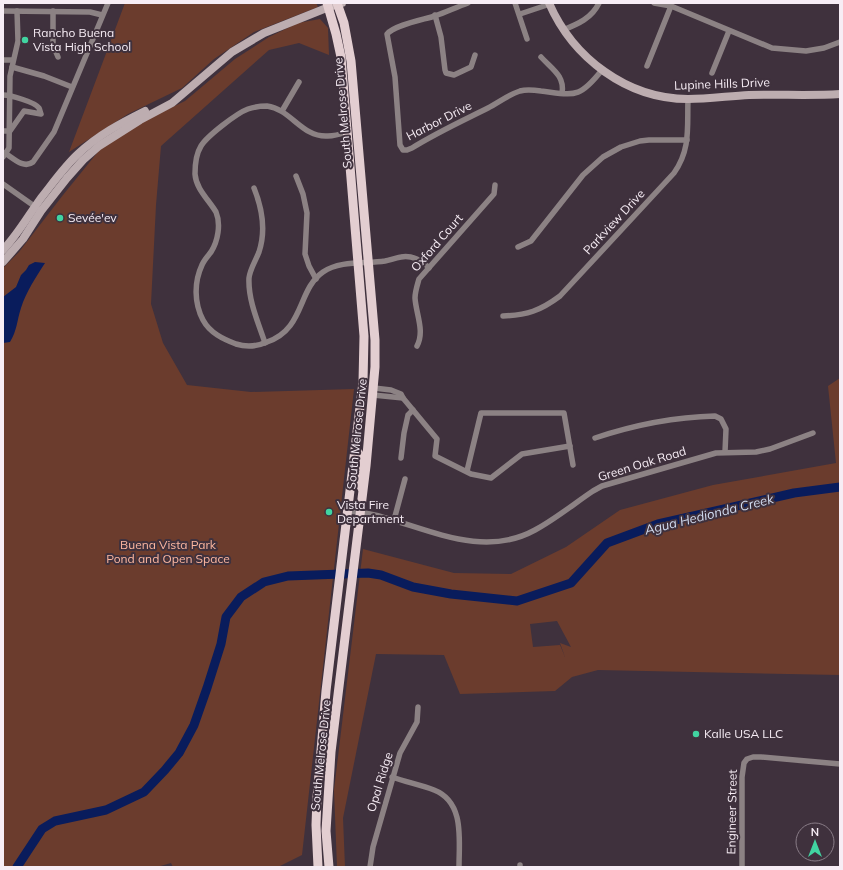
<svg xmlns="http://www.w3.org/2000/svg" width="843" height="870" viewBox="0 0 843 870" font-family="Mulish,sans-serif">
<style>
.green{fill:#6b3c2d;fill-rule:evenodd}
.water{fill:#091c5c}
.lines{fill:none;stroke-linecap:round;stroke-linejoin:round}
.river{stroke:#091c5c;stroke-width:9}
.street{stroke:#8c8284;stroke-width:5.5}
.secondary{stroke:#bdadb0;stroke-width:8}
.primary{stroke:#e3ced1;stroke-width:9}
.poi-dot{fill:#41d4a1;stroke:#3f313d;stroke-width:1.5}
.labels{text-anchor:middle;stroke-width:4;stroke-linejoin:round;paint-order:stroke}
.poi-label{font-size:12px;fill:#f7edf5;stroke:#3f313d;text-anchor:start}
.street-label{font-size:12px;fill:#f7edf5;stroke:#3f313d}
.park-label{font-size:12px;fill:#fdb7a0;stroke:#3f313d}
.water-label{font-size:13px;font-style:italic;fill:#d2dcf0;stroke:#3f313d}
</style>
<rect width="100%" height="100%" fill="#3f313d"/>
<!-- green -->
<g class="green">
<path d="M 125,3 L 316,3 L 318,7 L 254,32 L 214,59 L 182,88 L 128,114 L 69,152 Z"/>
<path d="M 320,19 L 328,28 L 329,55 L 299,43 L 269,50 L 161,146 L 156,205 L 151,304 L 163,343 L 187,385 L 251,392 L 354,389 L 302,855 L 278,867 L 173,867 L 171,863 L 157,867 L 3,867 L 3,268 L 19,252 L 63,195 L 110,137 L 185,101 L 235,59 L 269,37 L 298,23 Z"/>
<path d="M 840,378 L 840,675 L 598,670 L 572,677 L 555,691 L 460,694 L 444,655 L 376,654 L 343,818 L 345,867 L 337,867 L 334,790 L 363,549 L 454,573 L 511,574 L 566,547 L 620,510 L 713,485 L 836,463 L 828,386 ZM 557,621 L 571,647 L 560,643 L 565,657 L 560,645 L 533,647 L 530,624 Z"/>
</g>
<!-- water -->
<path class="water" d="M 35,262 L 45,263 C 36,277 26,292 21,308 C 17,320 17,331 10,342 L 3,343 L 3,297 L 16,287 L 21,275 L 26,270 L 29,265 Z"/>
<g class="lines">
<!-- river -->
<path class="river" d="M 17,867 L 42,829 L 55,821 L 106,810 L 144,792 L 165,770 L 179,753 L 194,725 L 207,688 L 221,644 L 226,617 L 241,597 L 264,582 L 288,576 L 368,573 L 381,575 L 413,587 L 451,594 L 517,601 L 571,583 L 607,543 L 658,524 L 794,493 L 840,487"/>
<!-- street -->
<g class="street">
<path d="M 468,3 C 457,7 446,12 435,16 C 422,20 395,25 387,34 L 395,77 L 400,145 L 403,150 L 407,150 L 412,148 C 436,133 462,121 488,108 C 498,103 508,95 520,91 C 527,89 534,90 541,91 C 575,95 579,99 602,70"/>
<path d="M 515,3 L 527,39"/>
<path d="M 654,3 L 671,6 L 772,48 L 806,51 L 824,48 L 840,42"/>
<path d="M 3,11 L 90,12 L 102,15"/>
<path d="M 53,11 L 53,45 L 58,57"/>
<path d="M 520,14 L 550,4"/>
<path d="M 435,15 L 441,37 L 445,70 L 446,73 L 454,75 L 471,67 L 475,55"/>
<path d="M 563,30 C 578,24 592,18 599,3"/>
<path d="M 541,57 C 552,69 565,76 562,93"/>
<path d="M 3,60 L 13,60"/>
<path d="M 647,66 L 671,6"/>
<path d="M 12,67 L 44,76 L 72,87"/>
<path d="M 712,73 L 729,31"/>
<path d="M 3,95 C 10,95 35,102 39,108 C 40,110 40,112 41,114 L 24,111 L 10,131 L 3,131"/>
<path d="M 282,111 L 299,82"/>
<path d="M 347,132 C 341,134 334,136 328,136 C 302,138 291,109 267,106 C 261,106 254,107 248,109 C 237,113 207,136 201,146 C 196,154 195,164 195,174 C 196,189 209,200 216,212 C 221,224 218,241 211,252 C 208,256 204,260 202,265 C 194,282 194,303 203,320 C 210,333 223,339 236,344 C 246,347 258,346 267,342 C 305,329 297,290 323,272 C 340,260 366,264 385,261 C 390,260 395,258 401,257 C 411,255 422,260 429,268"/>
<path d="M 5,153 C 14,159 24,169 33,162 L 54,132 L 108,3"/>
<path d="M 3,157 L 9,148 L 10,76 L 18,41 L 17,11"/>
<path d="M 296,176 L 303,194 L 307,213 L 305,254 L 309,266 L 316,279"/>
<path d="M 3,184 L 37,208"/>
<path d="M 254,188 C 262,208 266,231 259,252 C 256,260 250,269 249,278 C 248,300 258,322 265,343"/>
<path d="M 518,247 L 531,241 L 583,175 L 603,157 L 621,147 L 640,141 L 649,140 L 687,140"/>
<path d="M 503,316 C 527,315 540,311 560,296 L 674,173 C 691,149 687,127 688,99"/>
<path d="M 417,346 C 425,331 416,314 415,298 C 415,292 417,286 419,279 L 494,194 L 495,185"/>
<path d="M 374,388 L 391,390 L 401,394 L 403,398 L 437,439 L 435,456 L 471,474 L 491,478 L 522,454 L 570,446"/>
<path d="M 373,395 L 403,398"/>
<path d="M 595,438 C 634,425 674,417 715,416 L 721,419 L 726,429 L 725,452"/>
<path d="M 401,458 L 404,433 L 408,415 L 413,410"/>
<path d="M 467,471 L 481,413 L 564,413 L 573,465"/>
<path d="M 347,511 C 360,512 374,514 386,518 C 435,532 486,557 535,530 C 554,520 575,503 593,491 L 602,486 L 716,453 L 756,452 L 770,449 L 813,433"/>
<path d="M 394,520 L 405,479"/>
<path d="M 392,777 C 406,782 421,785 434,790 C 465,802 459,840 459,867"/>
<path d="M 520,865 L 520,867"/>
<path d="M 370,867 L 373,847 L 400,753 L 417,722 L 418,707"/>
<path d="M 742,867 L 742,777 L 744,763 L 747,759 L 753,757 L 761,757 L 840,764"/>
</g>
<!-- secondary -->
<g class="secondary">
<path d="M 549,3 C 573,58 627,99 688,99 C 708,99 729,96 749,95 C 779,94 810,96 840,94"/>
<path d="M 3,250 C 18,234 28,216 41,198 C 53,183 64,167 78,154 C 98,135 121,123 145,111"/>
<path d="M 3,262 L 23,239 L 41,211 L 67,178 L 83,160 L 99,146 L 140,120 L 172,103 L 232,52 L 264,33 L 329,7 L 342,3"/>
</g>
<!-- primary -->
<g class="primary">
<path d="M 357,451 C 366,461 354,477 362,488"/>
<path d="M 318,867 L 316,825 L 317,798 L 326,691 L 363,382 L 364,336 L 341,57 L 336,34 L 327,3"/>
<path d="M 329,867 L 326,831 L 331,752 L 366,466 L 375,367 L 375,340 L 351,61 L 344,23 L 337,3"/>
</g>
</g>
<!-- markers -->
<g class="poi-dot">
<circle cx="25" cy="40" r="4"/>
<circle cx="60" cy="218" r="4"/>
<circle cx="329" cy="512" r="4"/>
<circle cx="696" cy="734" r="4"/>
</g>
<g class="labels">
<!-- poi labels -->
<g class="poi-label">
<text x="33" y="37">Rancho Buena<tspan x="33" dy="14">Vista High School</tspan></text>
<text x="68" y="222">Sevée'ev</text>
<text x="337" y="509">Vista Fire<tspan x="337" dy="14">Department</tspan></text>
<text x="704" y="738">Kalle USA LLC</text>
</g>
<!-- street labels -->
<g class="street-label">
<text transform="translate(722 84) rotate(-2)" y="4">Lupine Hills Drive</text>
<text transform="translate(343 113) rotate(-95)" y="4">South Melrose Drive</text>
<text transform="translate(439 121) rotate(-27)" y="4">Harbor Drive</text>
<text transform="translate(614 222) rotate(-47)" y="4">Parkview Drive</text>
<text transform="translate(437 243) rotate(-49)" y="4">Oxford Court</text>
<text transform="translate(357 434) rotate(-84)" y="4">South Melrose Drive</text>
<text transform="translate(642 464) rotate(-17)" y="4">Green Oak Road</text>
<text transform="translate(321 755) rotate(-84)" y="4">South Melrose Drive</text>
<text transform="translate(380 782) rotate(-73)" y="4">Opal Ridge</text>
<text transform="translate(732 812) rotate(-89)" y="4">Engineer Street</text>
</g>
<!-- park labels -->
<g class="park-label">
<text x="168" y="549">Buena Vista Park<tspan x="168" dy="14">Pond and Open Space</tspan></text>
</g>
<!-- water labels -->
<g class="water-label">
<text transform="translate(709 514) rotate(-14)" y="5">Agua Hedionda Creek</text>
</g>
</g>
<!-- border -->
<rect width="843" height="870" fill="none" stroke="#f7edf5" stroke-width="8"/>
<!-- north arrow -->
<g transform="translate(815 842)"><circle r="19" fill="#3f313d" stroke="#897c87"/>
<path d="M0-3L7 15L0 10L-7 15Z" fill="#41d4a1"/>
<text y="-6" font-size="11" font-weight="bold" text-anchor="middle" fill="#f7edf5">N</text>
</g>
</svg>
